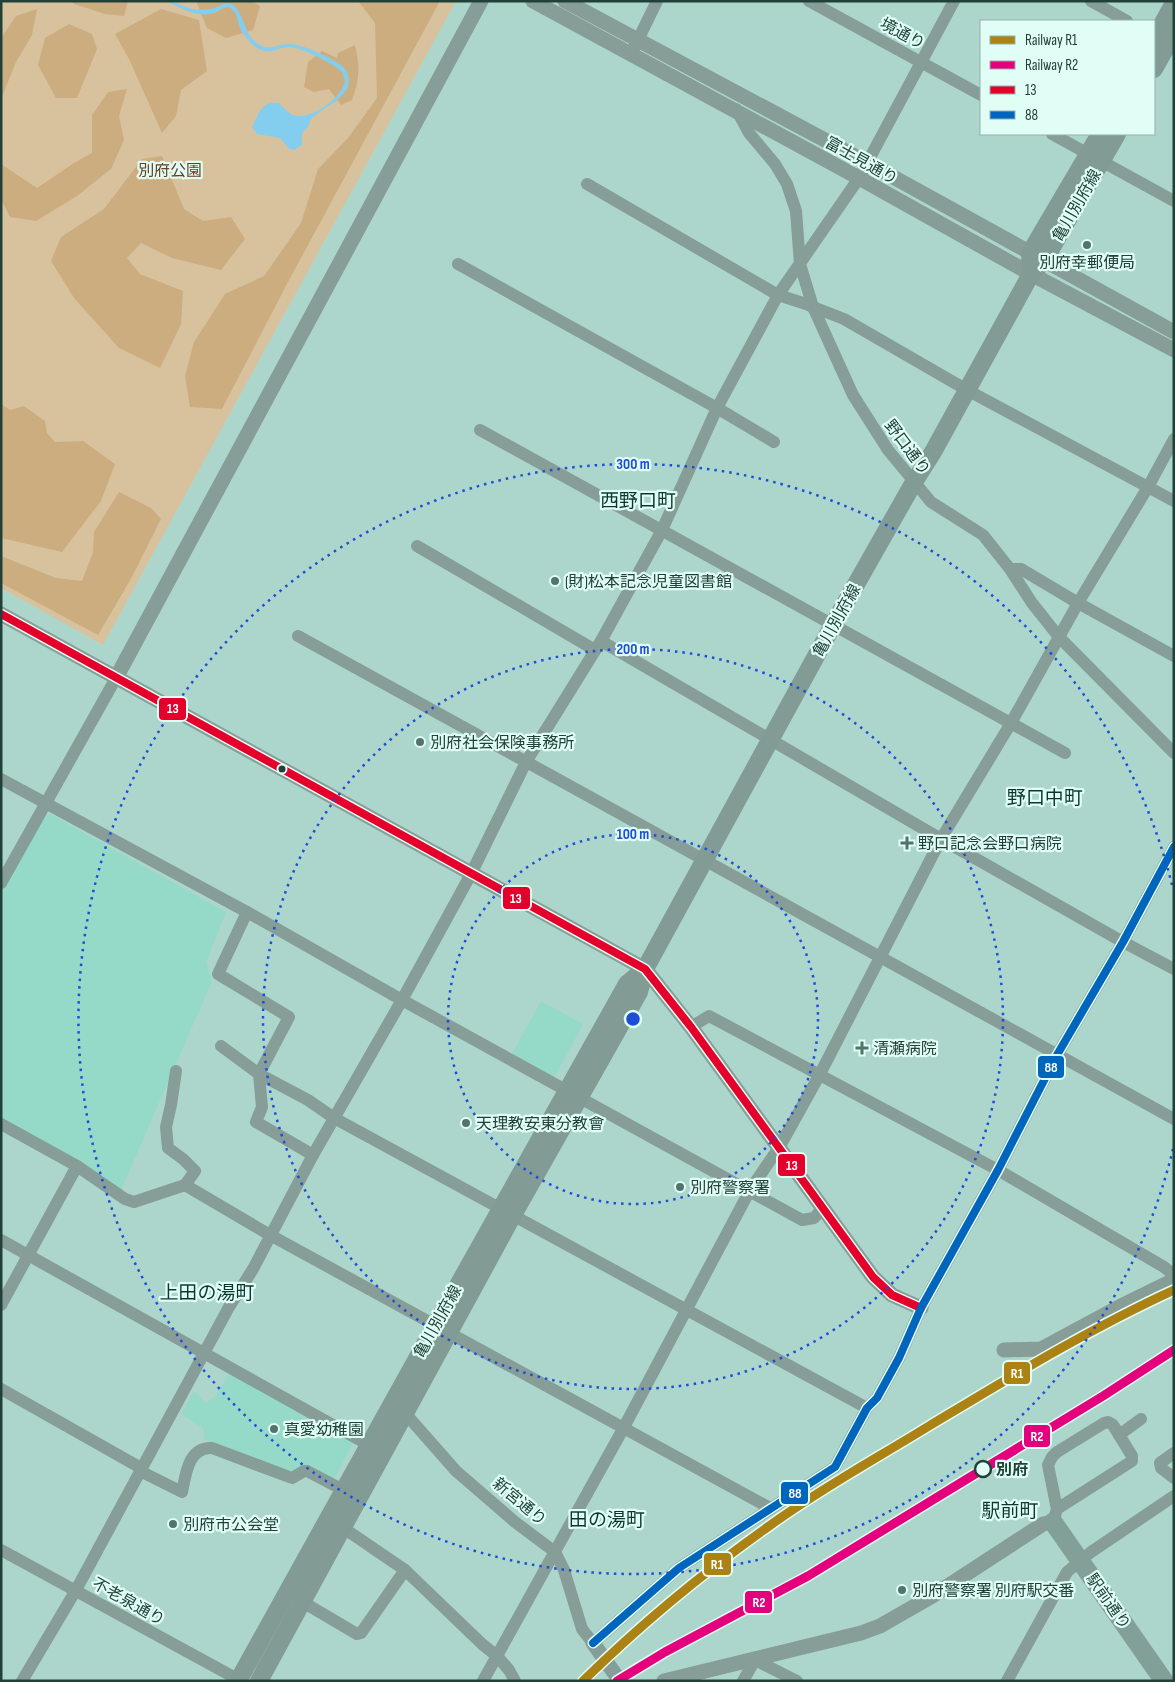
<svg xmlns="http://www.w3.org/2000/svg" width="1175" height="1682" viewBox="0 0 1175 1682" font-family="'Sofia Sans Condensed','Noto Sans JP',sans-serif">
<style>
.built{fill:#95d9c9}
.green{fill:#d8c29d}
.forest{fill:#ccad80}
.water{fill:#83cdee}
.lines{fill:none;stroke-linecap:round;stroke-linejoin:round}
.minor{stroke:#879d97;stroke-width:12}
.tertiary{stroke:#879d97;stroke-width:15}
.secondary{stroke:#829c95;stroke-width:18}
.primary{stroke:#829f98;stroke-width:19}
.bus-1-casing{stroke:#e0fef6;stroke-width:11}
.bus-2-casing{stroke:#e0fef6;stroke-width:11}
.bus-1{stroke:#e4002b;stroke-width:8}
.bus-2{stroke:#0065bd;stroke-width:8}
.rail-1-casing{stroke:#e0fef6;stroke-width:12}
.rail-2-casing{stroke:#e0fef6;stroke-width:12}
.rail-1{stroke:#ac8214;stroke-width:9}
.rail-2{stroke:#e5007d;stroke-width:9}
.ring{fill:none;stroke:#1d4ed8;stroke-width:2.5;stroke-dasharray:2.5 5}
.poi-dot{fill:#51746b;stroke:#e0fef6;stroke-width:2}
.bus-dot{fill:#204038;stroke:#e0fef6;stroke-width:2}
.stop-dot{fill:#e0fef6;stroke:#204038;stroke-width:2.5}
.labels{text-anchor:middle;stroke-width:4.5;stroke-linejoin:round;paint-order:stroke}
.street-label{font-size:16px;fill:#204038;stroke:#e0fef6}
.park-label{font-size:16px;fill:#664022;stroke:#e0fef6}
.poi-label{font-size:16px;fill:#204038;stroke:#e0fef6;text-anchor:start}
.stop-label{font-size:16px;font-weight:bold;fill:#204038;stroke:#e0fef6;text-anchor:start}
.quarter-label{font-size:19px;fill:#0c372f;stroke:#e0fef6}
.centre{fill:#1d4ed8;stroke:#e0fef6;stroke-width:2.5}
.ring-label{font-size:15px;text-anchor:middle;font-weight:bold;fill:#1d4ed8;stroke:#e0fef6;stroke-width:4.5;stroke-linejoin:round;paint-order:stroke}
.line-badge{stroke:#e0fef6;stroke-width:2}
.badge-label{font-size:14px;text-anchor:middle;font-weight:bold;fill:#fff}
</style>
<rect width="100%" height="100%" fill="#acd6cb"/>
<!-- built -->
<g class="built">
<path d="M 50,814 L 226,912 L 206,962 L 212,981 L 121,1190 L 1,1121 L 1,894 L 44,817 Z"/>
<path d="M 541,1001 L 583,1024 L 554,1078 L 512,1054 Z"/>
<path d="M 230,1373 L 354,1441 L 334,1479 L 289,1475 L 204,1439 L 204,1429 L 181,1414 L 194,1391 L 206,1403 L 215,1396 Z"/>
</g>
<!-- green -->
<path class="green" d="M 1,1 L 456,1 L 103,645 L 1,588 Z"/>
<!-- forest -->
<g class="forest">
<path d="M 70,1 L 128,1 L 124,16 L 105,14 L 74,4 Z"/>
<path d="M 196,1 L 252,1 L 260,6 L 253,30 L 226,38 L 207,28 Z"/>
<path d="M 358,1 L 440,1 L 288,282 L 222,409 L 190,407 L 185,376 L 194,342 L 225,294 L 264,276 L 301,223 L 318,169 L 348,138 L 377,98 L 375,23 Z"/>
<path d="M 37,9 L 32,35 L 16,62 L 1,99 L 1,38 L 16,16 Z"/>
<path d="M 161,9 L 199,20 L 207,71 L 181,90 L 176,116 L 162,133 L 129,59 L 115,34 Z"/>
<path d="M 69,24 L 92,34 L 97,49 L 77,98 L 56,98 L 38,65 L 45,38 Z"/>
<path d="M 355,45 C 360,67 360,78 352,100 L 341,105 L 329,89 L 314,92 L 304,87 L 308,62 L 322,51 L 337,58 L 338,53 Z"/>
<path d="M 127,89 L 119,116 L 124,140 L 111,169 L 77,196 L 36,221 L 10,217 L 1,199 L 1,164 L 37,188 L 74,163 L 92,153 L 92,115 L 108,92 Z"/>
<path d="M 162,156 L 184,209 L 203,221 L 231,217 L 245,239 L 221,270 L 172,258 L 141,243 L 127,258 L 140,274 L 183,291 L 181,324 L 160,368 L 119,348 L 74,298 L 51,261 L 61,237 L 104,209 L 142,159 Z"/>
<path d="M 1,404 L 10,410 L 24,406 L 45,421 L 47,433 L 55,442 L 83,441 L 115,464 L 101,501 L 62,552 L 1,538 Z"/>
<path d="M 119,492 L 151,508 L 161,519 L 132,577 L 98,635 L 1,583 L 1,556 L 56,578 L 82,581 L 93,552 L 94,532 Z"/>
</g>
<!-- water -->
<path class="water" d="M 167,1 C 175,1 178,4 186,7 C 192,10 203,10 210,9 C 219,8 223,1 232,4 C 246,15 243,38 262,46 C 272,51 281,42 291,44 C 304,45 339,60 346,70 C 349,76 350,83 347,89 C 338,103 324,107 312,118 C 309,121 310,124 307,128 C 306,130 304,131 302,133 L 302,145 L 294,150 L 289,149 L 280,138 L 257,134 L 252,127 C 259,114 261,101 279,103 C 283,107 288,113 293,115 C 310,121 342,98 345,81 L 342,72 C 333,63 302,48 290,47 C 279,47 270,55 259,49 C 252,46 245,37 241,30 C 237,21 238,13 229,7 C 223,7 220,11 214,13 C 198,18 181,9 167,1 Z"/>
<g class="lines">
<!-- minor -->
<g class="minor">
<path d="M 809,1 L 981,95"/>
<path d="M 1091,1 L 1127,21"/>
<path d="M 631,54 L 657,1"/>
<path d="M 736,109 L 749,133 L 775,164 L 787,184 L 796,211 L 800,264 L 813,307 L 853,395 L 888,450 L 931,502 L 983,535 L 1010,569 L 1032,603 L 1059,637 L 1174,753"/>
<path d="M 1052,134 L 1174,201"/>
<path d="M 587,184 L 778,295 L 803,303 L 844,319 L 967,390 L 1174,501"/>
<path d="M 458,264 L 717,408 L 774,442"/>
<path d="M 480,430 L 1065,753"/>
<path d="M 417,546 L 595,650"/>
<path d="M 1010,569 L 1021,569 L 1078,603 L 1174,656"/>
<path d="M 298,636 L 1174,1119"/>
<path d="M 601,641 L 941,839 L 1123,942 L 1174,969"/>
<path d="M 1,779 L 247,912 L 402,1000 L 802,1220 L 814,1218 L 823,1208"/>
<path d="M 1,883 L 116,678"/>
<path d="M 247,912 L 218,974 L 289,1017 L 259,1074 L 262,1107 L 256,1122 L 313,1155"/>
<path d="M 691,1027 L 709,1016 L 998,1170 L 1164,1267 L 1174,1275"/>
<path d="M 221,1046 L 259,1074 L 308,1100 L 334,1118 L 867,1408"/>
<path d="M 176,1071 L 171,1105 L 166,1127 L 168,1148 L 183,1159 L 195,1171 L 185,1185"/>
<path d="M 1,1124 L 77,1166 L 125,1199 L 134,1202 L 185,1185 L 270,1235 L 770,1508"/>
<path d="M 1,1240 L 376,1449"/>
<path d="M 1,1305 L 77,1166"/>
<path d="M 1,1389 L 141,1468"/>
<path d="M 405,1413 L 456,1471 L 515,1522 L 555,1552 L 564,1570 L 582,1629 L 593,1643 L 679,1568 L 835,1467 L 867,1408 L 877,1398 L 899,1358 L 921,1308 L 998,1170 L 1057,1055 L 1123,942 L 1174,847"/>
<path d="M 1119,1435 L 1141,1419"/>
<path d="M 1174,1453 L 1160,1463 L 1161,1468 L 1174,1478"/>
<path d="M 140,1471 L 182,1492 C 186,1474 188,1447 212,1448 L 292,1478 L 304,1471 L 307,1471 L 351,1494"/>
<path d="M 1053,1522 L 1057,1509 L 1048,1465 L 1052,1457 L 1057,1452 L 1104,1423 L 1108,1422 L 1113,1425 L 1132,1456 L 1132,1461 L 1057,1509"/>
<path d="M 342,1527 L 405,1570 L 482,1644 L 497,1656 L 509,1670 L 515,1681"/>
<path d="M 1,1550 L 241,1681"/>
<path d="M 301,1601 L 357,1634 L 361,1633 L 405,1570"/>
<path d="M 22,1681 L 76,1590 L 229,1307 L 253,1269 L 313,1155 L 402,1000 L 471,874 L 526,762 L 601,641 L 662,530 L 717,408 L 778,295 L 859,178 L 954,1"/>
<path d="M 483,1681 L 623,1429 L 750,1190 L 780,1146 L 820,1074 L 941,839 L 1011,723 L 1078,603 L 1148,487 L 1174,439"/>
<path d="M 743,1681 L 755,1660 L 797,1681"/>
<path d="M 1007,1681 L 1067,1572 L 1091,1552 L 1174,1496"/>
</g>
<!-- tertiary -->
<g class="tertiary">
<path d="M 533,1 L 859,178 L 1031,274 L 1174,350"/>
<path d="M 565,1 L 866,162 L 1174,332"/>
<path d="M 1,614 L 645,969 L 691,1027 L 873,1277 L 892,1295 L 921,1308"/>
<path d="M 116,678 L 481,1"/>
<path d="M 1004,1350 L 1041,1349 L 1119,1307 L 1174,1280"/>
<path d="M 593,1643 L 620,1681"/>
<path d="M 664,1681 L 861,1633 L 880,1626 L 934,1595 L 1043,1524 L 1053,1522"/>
</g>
<!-- secondary -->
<g class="secondary">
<path d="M 1154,39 L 1174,3"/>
<path d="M 1154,69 L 1174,33"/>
<path d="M 1031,274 L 1030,253 L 1100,134"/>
<path d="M 238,1681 C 367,1448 496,1216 627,984 L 645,969"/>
<path d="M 259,1681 L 513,1215 L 639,992 L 645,969 L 833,625 L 914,482 L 933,452 L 1031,274 L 1044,261 L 1117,134"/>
</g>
<!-- primary -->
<path class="primary" d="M 1053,1522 L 1164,1681"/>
<!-- bus-1 casing -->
<g class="bus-1-casing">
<path id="bus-1" d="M 1,614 L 645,969 L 691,1027 L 873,1277 L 892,1295 L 921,1308"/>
</g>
<!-- bus-2 casing -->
<g class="bus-2-casing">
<path id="bus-2" d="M 593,1643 L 679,1568 L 835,1467 L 867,1408 L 877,1398 L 899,1358 L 921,1308 L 998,1170 L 1057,1055 L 1123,942 L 1174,847"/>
</g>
<!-- bus-1 -->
<use href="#bus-1" class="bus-1"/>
<!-- bus-2 -->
<use href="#bus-2" class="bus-2"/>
<!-- rail-1 casing -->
<g class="rail-1-casing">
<path id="rail-1" d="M 583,1681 C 641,1624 705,1571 772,1524 C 822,1488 877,1458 929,1426 C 1009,1378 1089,1329 1174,1290"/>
</g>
<!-- rail-2 casing -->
<g class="rail-2-casing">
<path id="rail-2" d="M 617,1681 L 665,1652 L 808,1576 L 1103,1396 L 1174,1350"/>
</g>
<!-- rail-1 -->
<use href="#rail-1" class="rail-1"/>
<!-- rail-2 -->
<use href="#rail-2" class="rail-2"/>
</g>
<!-- distance rings -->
<g class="ring">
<circle cx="633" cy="1019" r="185"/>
<circle cx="633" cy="1019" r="370"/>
<path d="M1173 1149A555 555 0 1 1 1173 889"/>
</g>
<!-- markers -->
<g class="poi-dot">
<circle cx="1087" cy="245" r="5"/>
<circle cx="555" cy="581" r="5"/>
<circle cx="420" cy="742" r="5"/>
<path d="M904.5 835.5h5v5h5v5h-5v5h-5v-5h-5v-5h5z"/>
<path d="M859.5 1040.5h5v5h5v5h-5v5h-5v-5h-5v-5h5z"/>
<circle cx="466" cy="1123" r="5"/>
<circle cx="680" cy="1187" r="5"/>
<circle cx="274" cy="1429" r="5"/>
<circle cx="173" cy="1524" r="5"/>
<circle cx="902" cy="1590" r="5"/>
</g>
<circle class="bus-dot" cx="282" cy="769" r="4.5"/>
<circle class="stop-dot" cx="983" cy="1469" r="8"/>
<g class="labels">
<!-- street labels -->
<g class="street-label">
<text transform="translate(903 33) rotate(28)" y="6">境通り</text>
<text transform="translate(862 160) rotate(29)" y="6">富士見通り</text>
<text transform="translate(1076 205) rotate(-60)" y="6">亀川別府線</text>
<text transform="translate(908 447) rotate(53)" y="6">野口通り</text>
<text transform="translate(836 620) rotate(-61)" y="6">亀川別府線</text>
<text transform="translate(437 1321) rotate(-61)" y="6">亀川別府線</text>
<text transform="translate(520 1501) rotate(40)" y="6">新宮通り</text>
<text transform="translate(129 1601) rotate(29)" y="6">不老泉通り</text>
<text transform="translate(1109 1601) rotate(55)" y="6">駅前通り</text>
</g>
<!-- park labels -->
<g class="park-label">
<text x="170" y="176">別府公園</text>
</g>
<!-- poi labels -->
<g class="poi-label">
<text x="1087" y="268" text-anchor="middle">別府幸郵便局</text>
<text x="565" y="587">(財)松本記念児童図書館</text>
<text x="430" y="748">別府社会保険事務所</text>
<text x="918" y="849">野口記念会野口病院</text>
<text x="873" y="1054">清瀬病院</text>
<text x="476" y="1129">天理教安東分教會</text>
<text x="690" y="1193">別府警察署</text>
<text x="284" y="1435">真愛幼稚園</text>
<text x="183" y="1530">別府市公会堂</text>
<text x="912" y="1596">別府警察署 別府駅交番</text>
</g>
<!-- stop labels -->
<g class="stop-label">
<text x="996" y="1475">別府</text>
</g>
<!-- quarter labels -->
<g class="quarter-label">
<text x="638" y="507">西野口町</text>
<text x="1045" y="804">野口中町</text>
<text x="207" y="1299">上田の湯町</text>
<text x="1010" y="1517">駅前町</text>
<text x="607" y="1526">田の湯町</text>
</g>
</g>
<circle cx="633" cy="1019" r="8" class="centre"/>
<g class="ring-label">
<text x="633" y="469">300 m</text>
<text x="633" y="654">200 m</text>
<text x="633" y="839">100 m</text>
</g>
<g class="line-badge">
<rect x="158" y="697" width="29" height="24" rx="5" fill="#e4002b"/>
<rect x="502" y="886" width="29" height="24" rx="5" fill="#e4002b"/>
<rect x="1037" y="1055" width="28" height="24" rx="5" fill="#0065bd"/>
<rect x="777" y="1153" width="29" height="24" rx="5" fill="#e4002b"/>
<rect x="1003" y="1361" width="28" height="24" rx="5" fill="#ac8214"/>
<rect x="1023" y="1424" width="28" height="24" rx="5" fill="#e5007d"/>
<rect x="780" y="1481" width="29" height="24" rx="5" fill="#0065bd"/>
<rect x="703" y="1552" width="29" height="24" rx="5" fill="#ac8214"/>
<rect x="744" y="1590" width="29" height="24" rx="5" fill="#e5007d"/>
</g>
<g class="badge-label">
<text x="173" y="713">13</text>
<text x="516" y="903">13</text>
<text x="1051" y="1072">88</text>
<text x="792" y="1170">13</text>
<text x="1017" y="1378">R1</text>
<text x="1037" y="1441">R2</text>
<text x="795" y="1498">88</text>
<text x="717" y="1569">R1</text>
<text x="759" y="1607">R2</text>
</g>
<!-- border -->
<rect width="1175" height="1682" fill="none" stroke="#204038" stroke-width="5"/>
<!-- legend -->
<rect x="980" y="20" width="175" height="115" fill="#e0fef6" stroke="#93b2aa"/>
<rect x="990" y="36" width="25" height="8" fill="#ac8214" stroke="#93b2aa"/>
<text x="1025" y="45" font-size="15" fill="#204038">Railway R1</text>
<rect x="990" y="61" width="25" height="8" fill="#e5007d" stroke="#93b2aa"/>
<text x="1025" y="70" font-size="15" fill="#204038">Railway R2</text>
<rect x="990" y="86" width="25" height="8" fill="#e4002b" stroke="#93b2aa"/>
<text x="1025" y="95" font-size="15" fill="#204038">13</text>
<rect x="990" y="111" width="25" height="8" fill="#0065bd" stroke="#93b2aa"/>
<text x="1025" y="120" font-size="15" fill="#204038">88</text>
</svg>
